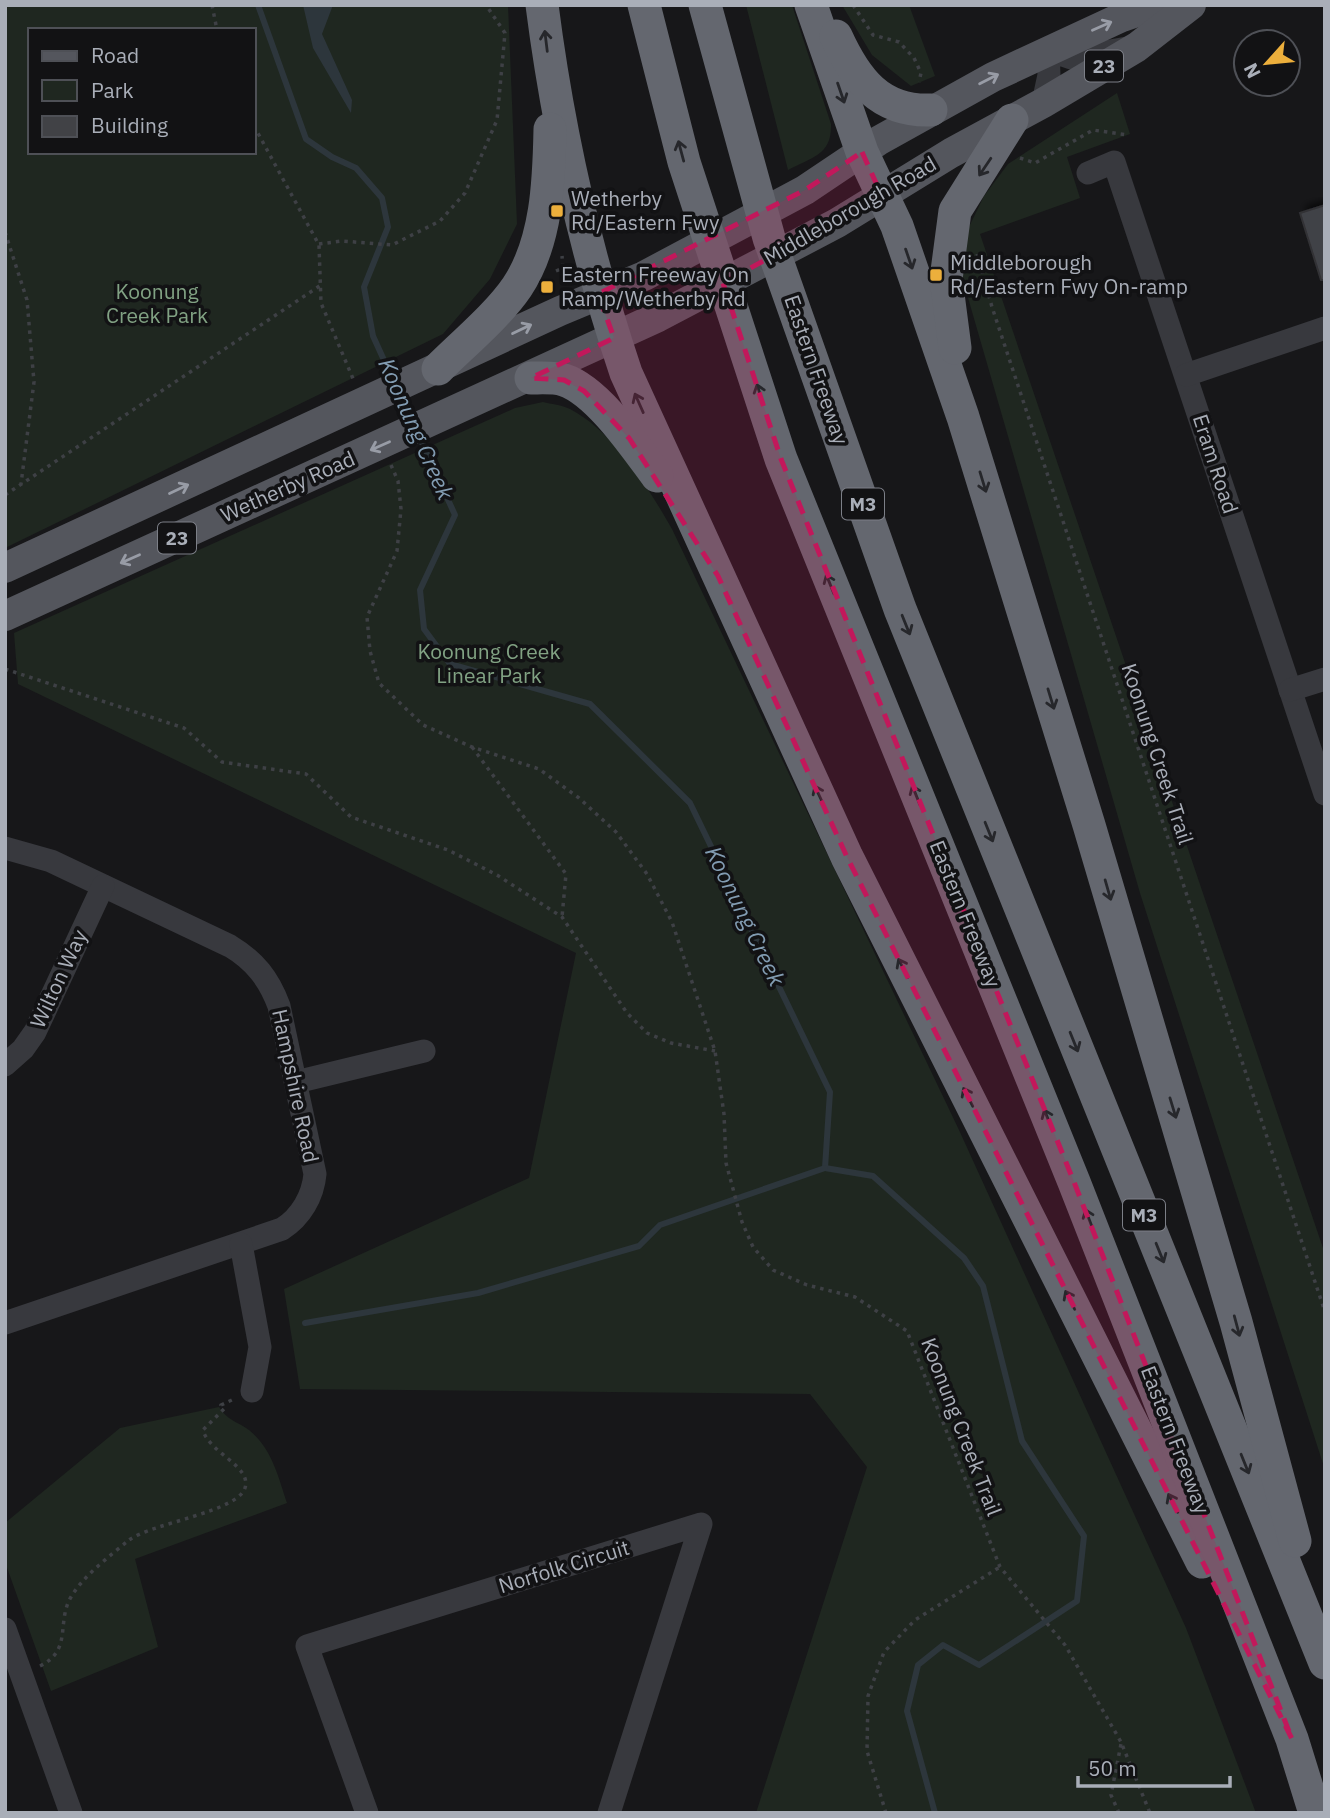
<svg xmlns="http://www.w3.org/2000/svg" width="1330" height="1818" viewBox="0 0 1330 1818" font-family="'IBM Plex Sans',sans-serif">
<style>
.green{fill:#1f2720;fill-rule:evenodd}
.water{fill:#2d363c}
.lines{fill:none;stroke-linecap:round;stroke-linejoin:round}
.stream{stroke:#2d363c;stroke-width:6}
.building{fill:#414246;stroke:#313135;stroke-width:2;filter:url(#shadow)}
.path{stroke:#3e4045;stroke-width:3.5;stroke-dasharray:3.5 5;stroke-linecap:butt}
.minor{stroke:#38393e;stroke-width:23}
.major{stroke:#54565d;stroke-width:30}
.highway{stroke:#64676f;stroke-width:33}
.oneway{stroke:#989ca6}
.oneway2{stroke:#26272b}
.marked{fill:#c2185b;fill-opacity:0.2;stroke:#c2185b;stroke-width:5;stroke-dasharray:14 9;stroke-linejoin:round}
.poi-dot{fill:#ecaf3c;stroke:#121214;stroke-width:2.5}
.labels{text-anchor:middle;stroke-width:7;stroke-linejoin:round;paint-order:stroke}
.shield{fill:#121214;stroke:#7c7f87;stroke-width:2}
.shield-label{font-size:19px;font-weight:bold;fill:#a9aeb8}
.poi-label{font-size:21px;fill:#a9aeb8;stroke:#121214;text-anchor:start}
.street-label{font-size:21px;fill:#a9aeb8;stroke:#121214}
.park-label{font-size:21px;fill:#81a283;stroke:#121214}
.water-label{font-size:23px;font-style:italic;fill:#829cb2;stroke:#121214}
</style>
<defs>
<filter id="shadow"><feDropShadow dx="6" dy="-6" stdDeviation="3.5" flood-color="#0009"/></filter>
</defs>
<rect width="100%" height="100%" fill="#171719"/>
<!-- green -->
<g class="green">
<path d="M 5,5 L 508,5 L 517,224 L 490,279 L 443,334 L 5,548 ZM 30,30 L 254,30 L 254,152 L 30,152 Z"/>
<path d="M 746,5 L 792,5 L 831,124 C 832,155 812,157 788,170 Z"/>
<path d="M 842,5 L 909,5 L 935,76 L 911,86 L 872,55 Z"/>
<path d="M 1117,93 L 1130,134 L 1067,157 L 1080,198 L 980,234 L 1325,1254 L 1325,1470 L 1140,893 L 962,277 L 967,231 L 984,196 L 1008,164 Z"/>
<path d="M 543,402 C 551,404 562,405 570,409 C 614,432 648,487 672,529 L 959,1130 L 1186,1628 L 1256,1813 L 756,1813 L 867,1467 L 810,1394 L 300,1389 L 284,1289 L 529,1178 L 576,953 L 18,684 L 14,633 L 515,408 Z"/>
<path d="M 219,1407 C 227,1420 238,1422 249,1430 C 272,1449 278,1476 287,1503 L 135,1559 L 158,1647 L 51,1691 L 5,1562 L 5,1523 L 120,1428 Z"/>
</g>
<!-- water -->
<path class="water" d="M 303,5 L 333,5 L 322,34 L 352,100 L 351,113 L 313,48 Z"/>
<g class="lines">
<!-- stream -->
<g class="stream">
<path d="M 258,5 L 306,139 L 332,157 L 356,168 L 382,198 L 388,227 L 364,287 L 373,336 L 393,380"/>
<path d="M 399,393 L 412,421"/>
<path d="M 418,434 L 455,515 L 420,590 L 424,629 L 450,664 L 590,704 L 690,803 L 830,1092 L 825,1168 L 873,1176 L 964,1258 L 983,1286 L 1022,1441 L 1084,1536 L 1077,1601 L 979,1665 L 943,1645 L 918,1665 L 907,1711 L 935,1813"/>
<path d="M 305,1323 L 478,1293 L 639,1246 L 660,1225 L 825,1168"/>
</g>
</g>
<!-- building -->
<path class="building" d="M 1325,205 L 1325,280 L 1321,280 L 1300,213 Z"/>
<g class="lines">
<!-- path -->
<g class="path">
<path d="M 212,5 L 217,30"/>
<path d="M 853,5 L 873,35 L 899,42 L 914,58 L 921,73 L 919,82"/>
<path d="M 254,126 L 319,245 L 321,303 L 354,381"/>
<path d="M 1020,158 L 1035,163 L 1093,130 L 1127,135"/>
<path d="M 5,232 L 27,300 L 34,382 L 21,484"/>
<path d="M 319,244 L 342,241 L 392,245 L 440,221 L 465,193 L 497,120 L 505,33 L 486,5"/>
<path d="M 977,254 L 992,307 L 1325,1312"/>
<path d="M 563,268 L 565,279"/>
<path d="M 556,271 L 563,268 L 562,256"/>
<path d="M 391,465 L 398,481 L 401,509 L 397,551 L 367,617 L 370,651 L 379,683 L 423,725 L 472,747 L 539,769 L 579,798 L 616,832 L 647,874 L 672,922 L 715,1051 L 724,1114 L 726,1163 L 742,1222 L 753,1247 L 773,1270 L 807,1285 L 855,1297 L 907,1331 L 1000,1567 L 1065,1645 L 1121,1742 L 1150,1813"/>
<path d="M 5,495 L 321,285"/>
<path d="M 5,669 L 184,728 L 222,762 L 306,774 L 351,817 L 448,850 L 497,875 L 562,917 L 627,1013 L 647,1033 L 671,1043 L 715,1051"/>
<path d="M 472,747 L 566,874 L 562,917"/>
<path d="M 40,1666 C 73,1650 56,1622 71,1597 C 83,1576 111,1555 129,1540 C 152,1523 237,1512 245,1488 C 252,1466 209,1453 203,1430 L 224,1409 L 221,1405 L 234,1399"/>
<path d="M 886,1813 L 867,1751 L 868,1696 L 884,1652 L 915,1620 L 1000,1567"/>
<path d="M 1119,1813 L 1111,1795 L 1121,1744"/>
</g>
<!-- minor -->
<g class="minor">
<path d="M 1043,103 L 1049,75 L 1048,50 L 1071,58 L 1127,48"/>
<path d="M 1088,173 L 1114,162 L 1325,794"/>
<path d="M 1186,375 L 1325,328"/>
<path d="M 1290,690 L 1325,679"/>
<path d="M 5,848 L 51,861 L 230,946 C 255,961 269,979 279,1006 L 315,1174 C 313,1196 301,1217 282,1229 L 5,1323"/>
<path d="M 5,1065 L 23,1049 L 35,1032 L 103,886"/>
<path d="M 296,1082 L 424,1051"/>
<path d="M 241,1244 L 260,1347 L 252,1391"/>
<path d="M 5,1629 L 71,1813"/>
<path d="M 367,1813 L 307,1646 L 701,1524 L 609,1813"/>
</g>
<!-- major -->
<g class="major">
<path d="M 5,568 L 560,311 L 644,276 L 805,190 L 878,141 L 993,77 L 1122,17 L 1157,5"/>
<path d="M 5,616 L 658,317 L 837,223 L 951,153 L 1043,103 L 1137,47 L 1191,5"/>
</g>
<!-- highway -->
<g class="highway">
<path d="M 542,5 C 558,130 586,254 626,373 L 847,857 L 1202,1562"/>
<path d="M 644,5 L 684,162 L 781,459 L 1074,1182 L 1292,1739 L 1315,1813"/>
<path d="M 705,5 L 769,238 L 900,609 L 1325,1663"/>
<path d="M 811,5 L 862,152 L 897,226 L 963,417 L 1089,825 L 1236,1322 L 1295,1541"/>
<path d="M 836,36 C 856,80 880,112 931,110"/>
<path d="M 955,348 L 946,279 L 955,211 L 1012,120"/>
<path d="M 438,369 C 463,344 498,315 517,287 C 547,242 549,181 550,129"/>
<path d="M 531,378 C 541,378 555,377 564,380 C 598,391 636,448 657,476"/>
</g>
</g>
<!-- one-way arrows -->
<defs><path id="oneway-shaft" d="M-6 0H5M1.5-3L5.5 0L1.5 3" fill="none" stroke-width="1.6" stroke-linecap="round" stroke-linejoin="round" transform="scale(1.75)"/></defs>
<g class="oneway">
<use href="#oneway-shaft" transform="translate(1102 26) rotate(-24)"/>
<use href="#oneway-shaft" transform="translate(989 79) rotate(-27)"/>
<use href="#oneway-shaft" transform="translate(522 329) rotate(-26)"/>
<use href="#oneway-shaft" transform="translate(380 446) rotate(156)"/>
<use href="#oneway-shaft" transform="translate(179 489) rotate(-25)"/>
<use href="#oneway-shaft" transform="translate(130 559) rotate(156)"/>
</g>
<g class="oneway2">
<use href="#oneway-shaft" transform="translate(546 41) rotate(-97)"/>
<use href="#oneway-shaft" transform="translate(841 93) rotate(71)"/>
<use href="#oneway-shaft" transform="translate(681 151) rotate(-105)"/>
<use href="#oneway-shaft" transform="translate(985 167) rotate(124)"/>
<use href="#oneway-shaft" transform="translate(909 259) rotate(71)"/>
<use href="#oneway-shaft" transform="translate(760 394) rotate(-108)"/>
<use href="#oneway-shaft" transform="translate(639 403) rotate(-114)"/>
<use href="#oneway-shaft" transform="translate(983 482) rotate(73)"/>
<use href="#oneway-shaft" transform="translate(830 584) rotate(-112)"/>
<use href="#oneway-shaft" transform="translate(906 625) rotate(68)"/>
<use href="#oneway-shaft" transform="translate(1051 699) rotate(73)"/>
<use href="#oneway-shaft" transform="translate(819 795) rotate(-115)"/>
<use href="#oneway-shaft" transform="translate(916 795) rotate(-112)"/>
<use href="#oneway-shaft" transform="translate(989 832) rotate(68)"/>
<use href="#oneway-shaft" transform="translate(1108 890) rotate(74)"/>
<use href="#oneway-shaft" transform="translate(903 968) rotate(-117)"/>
<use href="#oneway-shaft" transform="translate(1074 1042) rotate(68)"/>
<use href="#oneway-shaft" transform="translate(968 1097) rotate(-117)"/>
<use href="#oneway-shaft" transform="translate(1173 1108) rotate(73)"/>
<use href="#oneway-shaft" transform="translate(1048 1119) rotate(-112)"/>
<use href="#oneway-shaft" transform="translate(1089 1219) rotate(-111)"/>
<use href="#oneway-shaft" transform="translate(1160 1253) rotate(68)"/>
<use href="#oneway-shaft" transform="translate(1070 1300) rotate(-117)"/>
<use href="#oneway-shaft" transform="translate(1237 1326) rotate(75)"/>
<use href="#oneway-shaft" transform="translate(1245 1464) rotate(68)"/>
<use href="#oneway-shaft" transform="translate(1173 1503) rotate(-117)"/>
</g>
<!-- marked area -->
<path class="marked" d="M 862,152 L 882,196 L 723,283 L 781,459 L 1074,1182 L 1292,1739 L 847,857 L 718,576 L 629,438 L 584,391 L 564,380 L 531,378 L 614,338 L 598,294 L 805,190 Z"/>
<!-- markers -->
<g class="poi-dot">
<rect x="550" y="204" width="14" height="14" rx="3.5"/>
<rect x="929" y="268" width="14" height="14" rx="3.5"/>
<rect x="540" y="280" width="14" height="14" rx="3.5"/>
</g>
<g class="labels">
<!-- shield labels -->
<g class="shield">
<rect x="1085" y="50.5" width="38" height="31" rx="5"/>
<rect x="842" y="488.5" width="42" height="31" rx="5"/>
<rect x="158" y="522.5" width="38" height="31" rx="5"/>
<rect x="1123" y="1199.5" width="42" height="31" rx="5"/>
</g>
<g class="shield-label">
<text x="1104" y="73">23</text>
<text x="863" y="511">M3</text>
<text x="177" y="545">23</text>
<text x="1144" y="1222">M3</text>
</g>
<!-- poi labels -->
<g class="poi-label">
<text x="571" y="206">Wetherby<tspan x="571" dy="24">Rd/Eastern Fwy</tspan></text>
<text x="950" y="270">Middleborough<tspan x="950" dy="24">Rd/Eastern Fwy On-ramp</tspan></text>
<text x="561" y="282">Eastern Freeway On<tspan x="561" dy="24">Ramp/Wetherby Rd</tspan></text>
</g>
<!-- street labels -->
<g class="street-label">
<text transform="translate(850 211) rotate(-30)" y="7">Middleborough Road</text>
<text transform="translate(816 370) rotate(71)" y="7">Eastern Freeway</text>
<text transform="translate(1215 464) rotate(72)" y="7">Eram Road</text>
<text transform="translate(288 487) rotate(-24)" y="7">Wetherby Road</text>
<text transform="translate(1157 754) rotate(72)" y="7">Koonung Creek Trail</text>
<text transform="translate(965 914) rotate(68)" y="7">Eastern Freeway</text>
<text transform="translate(59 979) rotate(-65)" y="7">Wilton Way</text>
<text transform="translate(295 1086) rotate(78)" y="7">Hampshire Road</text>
<text transform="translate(961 1427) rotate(69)" y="7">Koonung Creek Trail</text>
<text transform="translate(1175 1440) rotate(69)" y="7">Eastern Freeway</text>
<text transform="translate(564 1567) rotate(-17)" y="7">Norfolk Circuit</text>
</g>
<!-- park labels -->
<g class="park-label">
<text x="157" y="299">Koonung<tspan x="157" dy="24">Creek Park</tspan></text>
<text x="489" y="659">Koonung Creek<tspan x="489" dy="24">Linear Park</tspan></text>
</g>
<!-- water labels -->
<g class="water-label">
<text transform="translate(416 429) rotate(66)" y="8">Koonung Creek</text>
<text transform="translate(745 916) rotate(64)" y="8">Koonung Creek</text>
</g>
</g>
<!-- border -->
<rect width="1330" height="1818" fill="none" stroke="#a9aeb8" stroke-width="14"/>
<!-- legend -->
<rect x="28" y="28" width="228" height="126" fill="#121214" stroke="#4e5056" stroke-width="2"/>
<rect x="42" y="51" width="35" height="10" fill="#54565d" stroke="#4e5056" stroke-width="2"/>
<text x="91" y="63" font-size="21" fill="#a9aeb8">Road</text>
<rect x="42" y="80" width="35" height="21" fill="#1f2720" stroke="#4e5056" stroke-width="2"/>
<text x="91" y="98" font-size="21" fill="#a9aeb8">Park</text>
<rect x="42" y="116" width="35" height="21" fill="#414246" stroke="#4e5056" stroke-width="2"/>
<text x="91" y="133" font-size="21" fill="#a9aeb8">Building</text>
<!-- north arrow -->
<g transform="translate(1267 63) rotate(243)"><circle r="33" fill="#121214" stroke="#4e5056" stroke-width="2"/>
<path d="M0-5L12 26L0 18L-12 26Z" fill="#ecaf3c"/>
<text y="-10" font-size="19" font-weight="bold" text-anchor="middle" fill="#a9aeb8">N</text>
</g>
<!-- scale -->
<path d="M1078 1776v10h152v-10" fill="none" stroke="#a9aeb8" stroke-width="3.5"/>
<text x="1088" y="1776" font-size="21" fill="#a9aeb8" stroke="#121214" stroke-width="5" paint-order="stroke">50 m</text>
</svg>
